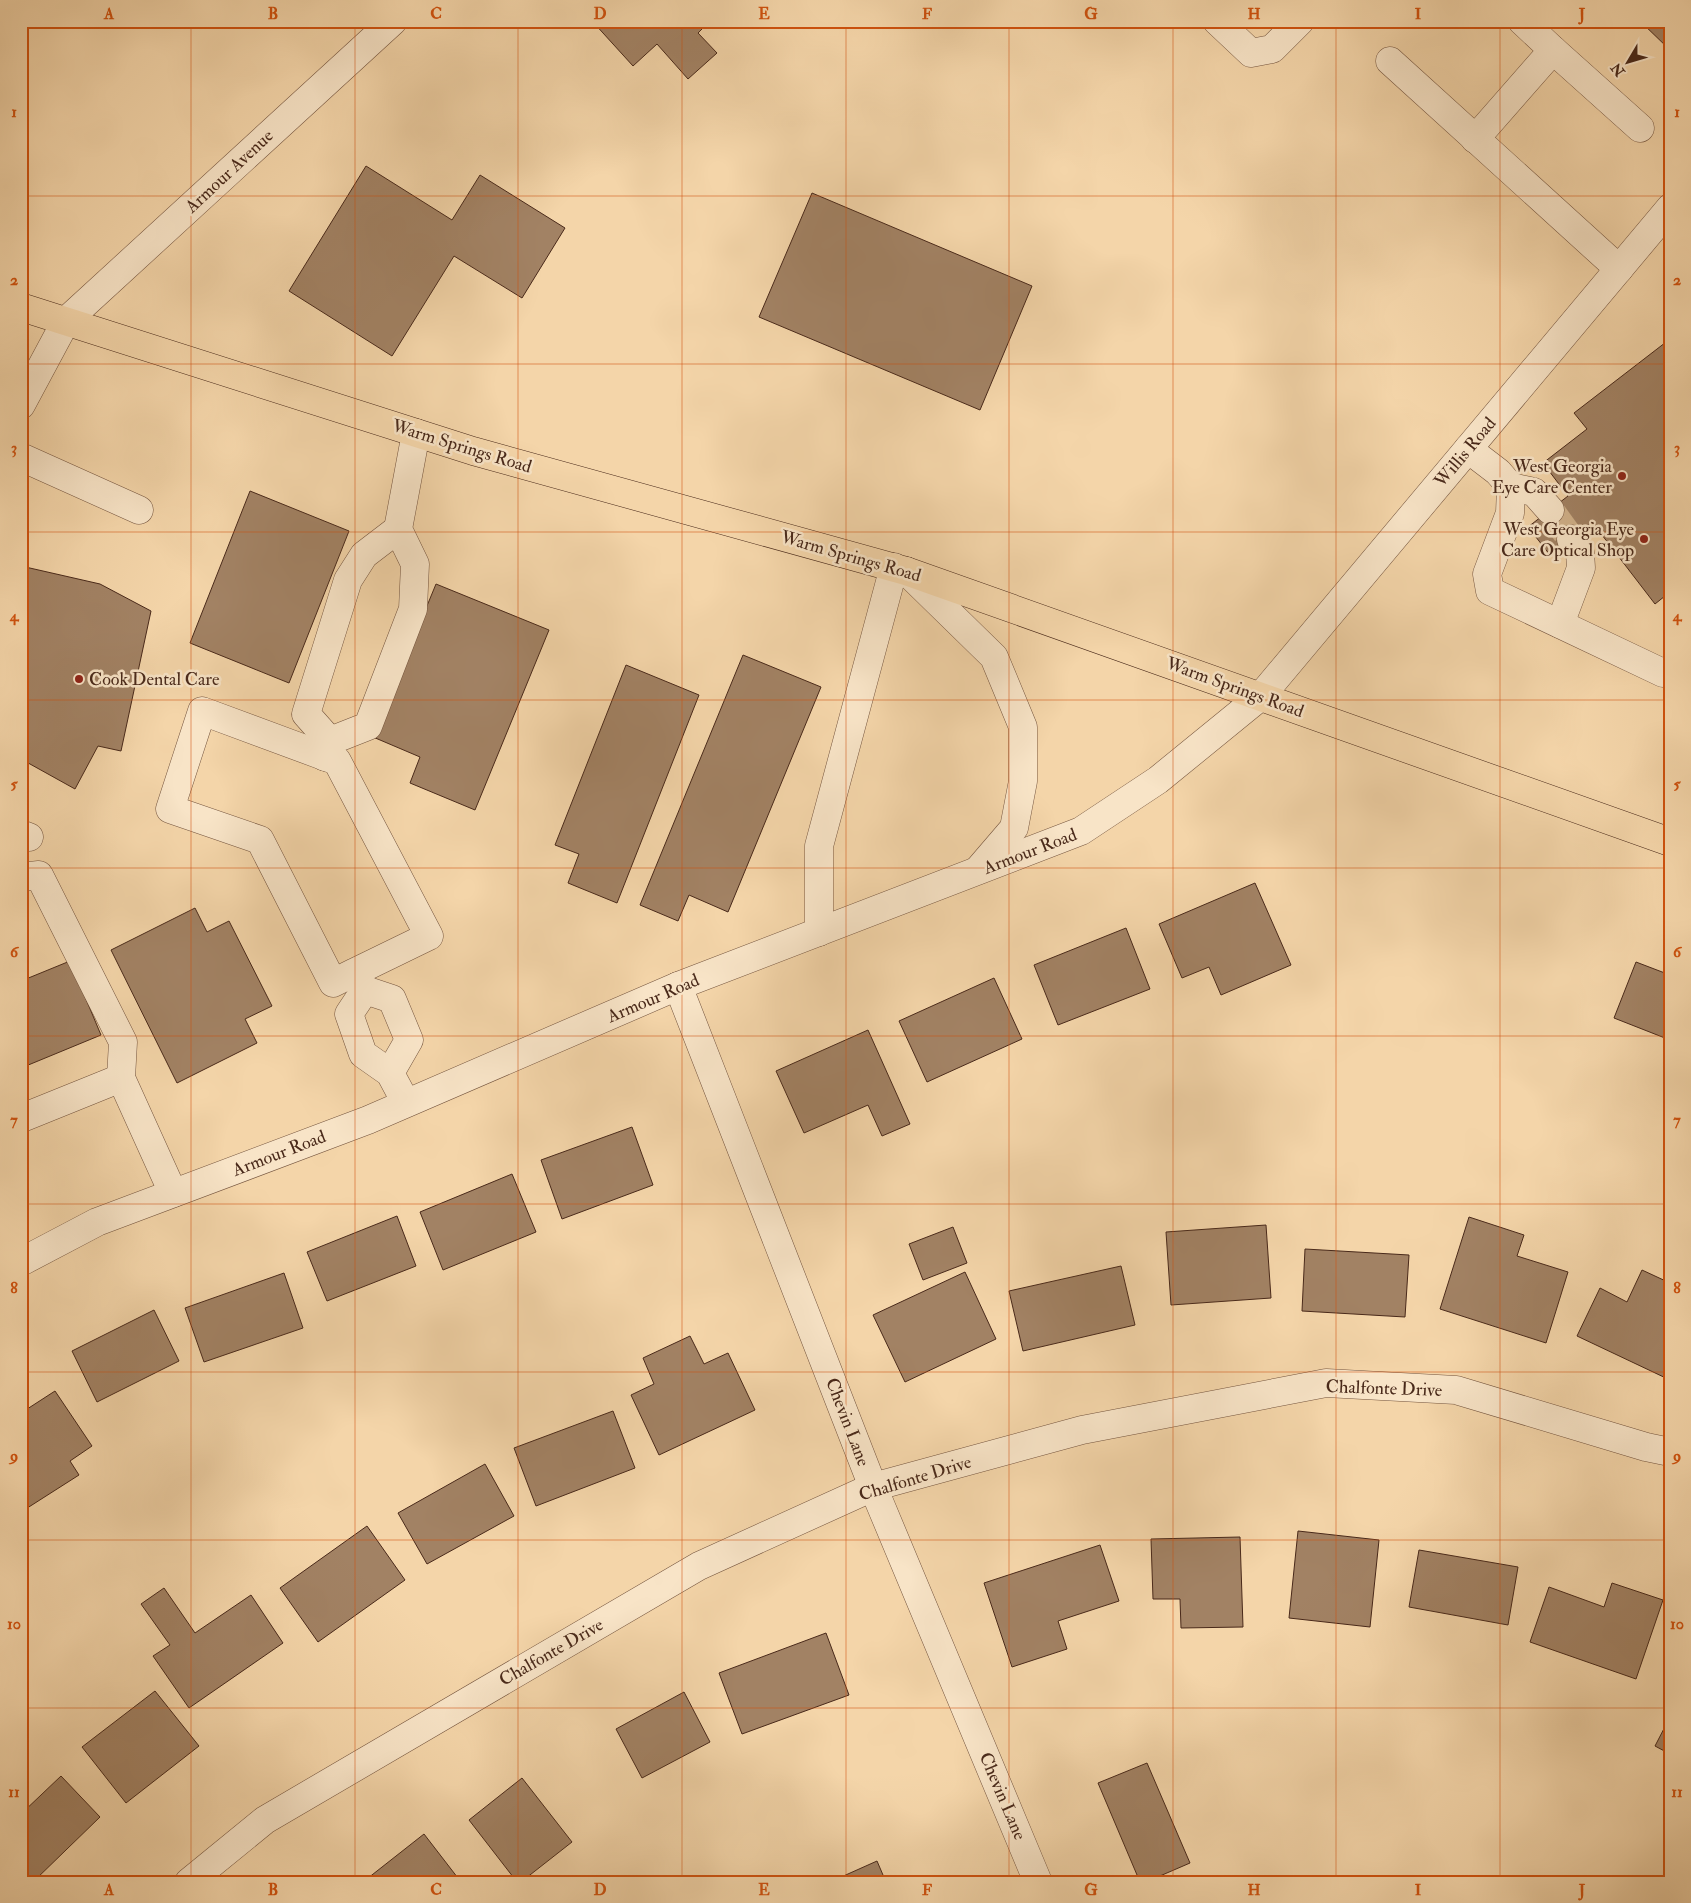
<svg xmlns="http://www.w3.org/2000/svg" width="1691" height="1903" viewBox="0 0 1691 1903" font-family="'IM FELL Double Pica',serif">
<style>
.building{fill:#a28264;stroke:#49291a}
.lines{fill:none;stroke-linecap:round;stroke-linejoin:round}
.minor-tunnel{stroke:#d2b38c;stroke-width:28;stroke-dasharray:28 14;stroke-linecap:butt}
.minor-casing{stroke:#74543e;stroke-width:29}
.major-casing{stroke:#49291a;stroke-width:29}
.minor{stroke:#f8e4c7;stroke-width:28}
.major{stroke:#f4d5a9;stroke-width:28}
.grid{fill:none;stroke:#d0520e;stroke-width:1;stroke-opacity:0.55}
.poi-dot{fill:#8f2418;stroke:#f8e4c7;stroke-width:2}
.labels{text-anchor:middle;stroke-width:5;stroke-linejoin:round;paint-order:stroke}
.street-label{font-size:18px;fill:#49291a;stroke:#f8e4c7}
.poi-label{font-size:18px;fill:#49291a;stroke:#f8e4c7;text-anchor:end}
.neatline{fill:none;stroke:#d0520e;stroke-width:2}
.grid-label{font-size:16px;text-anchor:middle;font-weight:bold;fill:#d0520e}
</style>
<rect width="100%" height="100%" fill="#f4d5a9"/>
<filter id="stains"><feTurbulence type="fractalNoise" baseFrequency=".004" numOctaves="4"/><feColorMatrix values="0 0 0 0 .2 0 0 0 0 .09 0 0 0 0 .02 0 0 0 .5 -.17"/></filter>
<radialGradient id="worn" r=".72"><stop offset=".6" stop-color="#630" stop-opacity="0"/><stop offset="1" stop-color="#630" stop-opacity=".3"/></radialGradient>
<!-- building -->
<g class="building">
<path d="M 710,21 L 698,33 L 717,53 L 688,79 L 657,44 L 633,66 L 593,22 Z"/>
<path d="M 1640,21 L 1670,21 L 1670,50 Z"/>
<path d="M 366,166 L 452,220 L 480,175 L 565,228 L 522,298 L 454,256 L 392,356 L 289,291 Z"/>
<path d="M 812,193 L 1032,286 L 980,410 L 759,317 Z"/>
<path d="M 1670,339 L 1670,592 L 1655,604 L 1592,522 L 1550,555 L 1528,527 L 1568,496 L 1543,463 L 1587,429 L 1574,413 Z"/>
<path d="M 250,491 L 349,531 L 289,683 L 190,643 Z"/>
<path d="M 21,566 L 100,584 L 151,611 L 121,751 L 98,746 L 75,789 L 21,759 Z"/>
<path d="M 436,584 L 549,630 L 475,810 L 410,783 L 420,757 L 373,737 Z"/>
<path d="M 743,655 L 821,687 L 728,912 L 689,895 L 678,921 L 640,905 Z"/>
<path d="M 626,665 L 699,695 L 617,903 L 568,883 L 579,854 L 555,845 Z"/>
<path d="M 1255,883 L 1291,965 L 1221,995 L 1209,967 L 1182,978 L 1159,924 Z"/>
<path d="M 195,908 L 207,932 L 229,921 L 272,1006 L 245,1019 L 257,1043 L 177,1083 L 111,950 Z"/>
<path d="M 1126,928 L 1150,989 L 1058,1025 L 1034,965 Z"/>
<path d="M 70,961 L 101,1035 L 21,1068 L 21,968 L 26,979 Z"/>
<path d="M 1636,962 L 1670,975 L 1670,1040 L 1614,1018 Z"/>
<path d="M 994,978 L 1022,1039 L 927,1082 L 899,1021 Z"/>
<path d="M 868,1030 L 910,1124 L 882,1136 L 868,1105 L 804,1133 L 776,1071 Z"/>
<path d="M 632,1127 L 653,1185 L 562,1219 L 541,1160 Z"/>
<path d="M 512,1174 L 536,1232 L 443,1270 L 420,1212 Z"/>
<path d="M 397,1216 L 416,1266 L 327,1301 L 307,1252 Z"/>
<path d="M 1469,1217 L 1524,1235 L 1517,1256 L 1568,1272 L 1546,1343 L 1440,1309 Z"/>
<path d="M 1266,1225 L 1271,1298 L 1171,1305 L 1166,1232 Z"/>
<path d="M 953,1227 L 967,1263 L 923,1280 L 909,1244 Z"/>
<path d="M 1305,1249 L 1409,1255 L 1405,1317 L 1302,1311 Z"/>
<path d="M 1121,1266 L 1135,1325 L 1023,1351 L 1009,1291 Z"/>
<path d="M 1642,1270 L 1670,1283 L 1670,1380 L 1577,1336 L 1600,1288 L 1627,1302 Z"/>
<path d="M 965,1272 L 996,1339 L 905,1382 L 873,1315 Z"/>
<path d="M 284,1273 L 303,1328 L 204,1362 L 185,1308 Z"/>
<path d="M 154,1310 L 179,1361 L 97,1402 L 72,1351 Z"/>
<path d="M 690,1336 L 704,1364 L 728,1353 L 755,1410 L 659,1455 L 631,1395 L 654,1384 L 643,1358 Z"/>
<path d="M 55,1391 L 92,1446 L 70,1461 L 79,1475 L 21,1512 L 21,1413 Z"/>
<path d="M 613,1411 L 635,1468 L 536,1506 L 514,1448 Z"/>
<path d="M 485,1464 L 514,1516 L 427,1564 L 398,1513 Z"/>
<path d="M 367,1526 L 405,1580 L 318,1642 L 280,1588 Z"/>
<path d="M 1298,1531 L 1379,1540 L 1370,1627 L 1289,1618 Z"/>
<path d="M 1240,1537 L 1243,1627 L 1181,1628 L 1180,1599 L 1153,1599 L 1151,1539 Z"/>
<path d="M 1100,1545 L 1119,1601 L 1058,1621 L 1067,1649 L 1012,1667 L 984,1583 Z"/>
<path d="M 1419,1550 L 1518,1567 L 1508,1625 L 1409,1607 Z"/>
<path d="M 1612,1583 L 1663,1600 L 1636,1679 L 1530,1642 L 1549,1587 L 1604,1607 Z"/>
<path d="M 164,1588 L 195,1633 L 251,1595 L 283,1643 L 189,1708 L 153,1656 L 170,1645 L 141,1604 Z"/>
<path d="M 826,1633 L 849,1695 L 742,1734 L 719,1673 Z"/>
<path d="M 155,1691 L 199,1746 L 126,1803 L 82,1747 Z"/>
<path d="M 684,1692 L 710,1742 L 642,1778 L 616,1729 Z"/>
<path d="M 1670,1717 L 1670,1754 L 1655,1746 Z"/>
<path d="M 1147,1763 L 1190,1863 L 1146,1882 L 1140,1882 L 1098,1783 Z"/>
<path d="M 61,1776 L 100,1817 L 33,1882 L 31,1882 L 21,1872 L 21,1814 Z"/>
<path d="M 522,1778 L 572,1842 L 521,1882 L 517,1882 L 469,1820 Z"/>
<path d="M 424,1834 L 461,1882 L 363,1882 Z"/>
<path d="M 877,1861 L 886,1882 L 830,1882 Z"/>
</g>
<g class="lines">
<!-- minor-tunnel -->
<path class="minor-tunnel" d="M 1550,510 L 1571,539"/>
<!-- minor casing -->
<g class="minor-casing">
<g id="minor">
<path d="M 1217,21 L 1251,53 L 1272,49 L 1300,21"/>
<path d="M 1553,50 L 1640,128"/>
<path d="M 1390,61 L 1619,269"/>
<path d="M 1475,139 L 1553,50 L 1522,21"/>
<path d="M 21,405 L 66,321 L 393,21"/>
<path d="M 1468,449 L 1498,472 L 1511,487 L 1510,513 L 1487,574 L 1490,591 L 1663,673 L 1670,673"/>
<path d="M 21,457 L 139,510"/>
<path d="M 1511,487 L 1534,492 L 1550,510"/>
<path d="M 906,571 L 994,657 L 1023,727 L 1023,781 L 1014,828 L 978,870"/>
<path d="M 1560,624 L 1581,568 L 1580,552 L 1571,539"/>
<path d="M 330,741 L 306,714 L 348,580 L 364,555 L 398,529"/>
<path d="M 325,757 L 330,741 L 368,726 L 413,609 L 415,564 L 398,529 L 416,433"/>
<path d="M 21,834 L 29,837"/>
<path d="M 21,877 L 39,875 L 123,1042 L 121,1078 L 173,1193"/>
<path d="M 819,932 L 819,846 L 894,567"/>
<path d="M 355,972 L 333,983 L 260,840 L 170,809 L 202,711 L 337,761 L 429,936 L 355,972 L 365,990"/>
<path d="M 678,986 L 873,1487 L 1038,1882"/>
<path d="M 390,1073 L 409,1040 L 392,999 L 365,990 L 349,1014 L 363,1054 L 390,1073 L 406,1103"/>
<path d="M 22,1118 L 121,1078"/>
<path d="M 21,1262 L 97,1222 L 368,1120 L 678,986 L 1081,831 L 1158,780 L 1261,696 L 1670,208"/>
<path d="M 189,1882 L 265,1820 L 699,1566 L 873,1487 L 1082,1430 L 1326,1383 L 1456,1390 L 1646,1447 L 1670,1452"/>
</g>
</g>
<!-- major casing -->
<g class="major-casing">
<path id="major" d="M 21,307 L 473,451 L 906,571 L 1670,842"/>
</g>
<!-- minor -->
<use href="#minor" class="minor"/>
<!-- major -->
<use href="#major" class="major"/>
</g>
<!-- grid -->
<path class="grid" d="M 191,21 L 191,1882M 355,21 L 355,1882M 518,21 L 518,1882M 682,21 L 682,1882M 846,21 L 846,1882M 1009,21 L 1009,1882M 1173,21 L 1173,1882M 1336,21 L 1336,1882M 1500,21 L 1500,1882M 21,196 L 1670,196M 21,364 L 1670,364M 21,532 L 1670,532M 21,700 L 1670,700M 21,868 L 1670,868M 21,1036 L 1670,1036M 21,1204 L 1670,1204M 21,1372 L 1670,1372M 21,1540 L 1670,1540M 21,1708 L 1670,1708"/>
<!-- markers -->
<g class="poi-dot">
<circle cx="1622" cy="476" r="5"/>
<circle cx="1644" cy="539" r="5"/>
<circle cx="79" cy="679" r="5"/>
</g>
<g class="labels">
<!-- street labels -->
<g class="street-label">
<text transform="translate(229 171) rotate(-43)" y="6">Armour Avenue</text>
<text transform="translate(462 446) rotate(17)" y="6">Warm Springs Road</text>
<text transform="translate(1465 452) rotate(-50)" y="6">Willis Road</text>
<text transform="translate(851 556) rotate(16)" y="6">Warm Springs Road</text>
<text transform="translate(1235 687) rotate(20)" y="6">Warm Springs Road</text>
<text transform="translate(1030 851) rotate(-21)" y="6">Armour Road</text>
<text transform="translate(653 998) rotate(-23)" y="6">Armour Road</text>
<text transform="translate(279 1153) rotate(-21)" y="6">Armour Road</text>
<text transform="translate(1384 1388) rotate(2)" y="6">Chalfonte Drive</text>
<text transform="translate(848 1422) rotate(69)" y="6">Chevin Lane</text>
<text transform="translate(915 1478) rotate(-17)" y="6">Chalfonte Drive</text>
<text transform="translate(551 1652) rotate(-30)" y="6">Chalfonte Drive</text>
<text transform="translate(1003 1796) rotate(67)" y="6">Chevin Lane</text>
</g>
<!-- poi labels -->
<g class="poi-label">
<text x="1612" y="472">West Georgia<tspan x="1612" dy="21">Eye Care Center</tspan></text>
<text x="1634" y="535">West Georgia Eye<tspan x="1634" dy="21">Care Optical Shop</tspan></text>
<text x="89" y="685" text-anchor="start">Cook Dental Care</text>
</g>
</g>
<!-- margin -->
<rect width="1691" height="1903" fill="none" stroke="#f4d5a9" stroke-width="55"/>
<!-- north arrow -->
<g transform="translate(1628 62) rotate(232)" stroke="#f8e4c7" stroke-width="4" paint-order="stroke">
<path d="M0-4L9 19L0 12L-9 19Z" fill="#49291a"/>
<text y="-8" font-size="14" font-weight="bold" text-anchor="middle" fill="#49291a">N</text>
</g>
<rect x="28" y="28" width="1636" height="1848" class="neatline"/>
<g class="grid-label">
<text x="109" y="19">A</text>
<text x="273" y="19">B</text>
<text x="436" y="19">C</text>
<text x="600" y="19">D</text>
<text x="764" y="19">E</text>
<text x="927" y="19">F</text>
<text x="1091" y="19">G</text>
<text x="1254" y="19">H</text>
<text x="1418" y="19">I</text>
<text x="1582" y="19">J</text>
<text x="14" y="117">1</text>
<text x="1677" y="117">1</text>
<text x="14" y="285">2</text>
<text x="1677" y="285">2</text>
<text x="14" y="453">3</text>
<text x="1677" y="453">3</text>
<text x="14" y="621">4</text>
<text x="1677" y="621">4</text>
<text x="14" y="789">5</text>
<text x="1677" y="789">5</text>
<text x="14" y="957">6</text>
<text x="1677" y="957">6</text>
<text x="14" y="1125">7</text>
<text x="1677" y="1125">7</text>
<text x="14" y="1293">8</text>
<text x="1677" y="1293">8</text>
<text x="14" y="1461">9</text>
<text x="1677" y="1461">9</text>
<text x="14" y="1629">10</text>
<text x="1677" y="1629">10</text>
<text x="14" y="1797">11</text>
<text x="1677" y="1797">11</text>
<text x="109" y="1895">A</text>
<text x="273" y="1895">B</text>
<text x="436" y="1895">C</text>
<text x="600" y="1895">D</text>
<text x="764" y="1895">E</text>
<text x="927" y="1895">F</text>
<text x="1091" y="1895">G</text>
<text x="1254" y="1895">H</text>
<text x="1418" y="1895">I</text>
<text x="1582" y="1895">J</text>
</g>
<rect width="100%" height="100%" filter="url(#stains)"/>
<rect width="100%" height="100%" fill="url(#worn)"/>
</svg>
